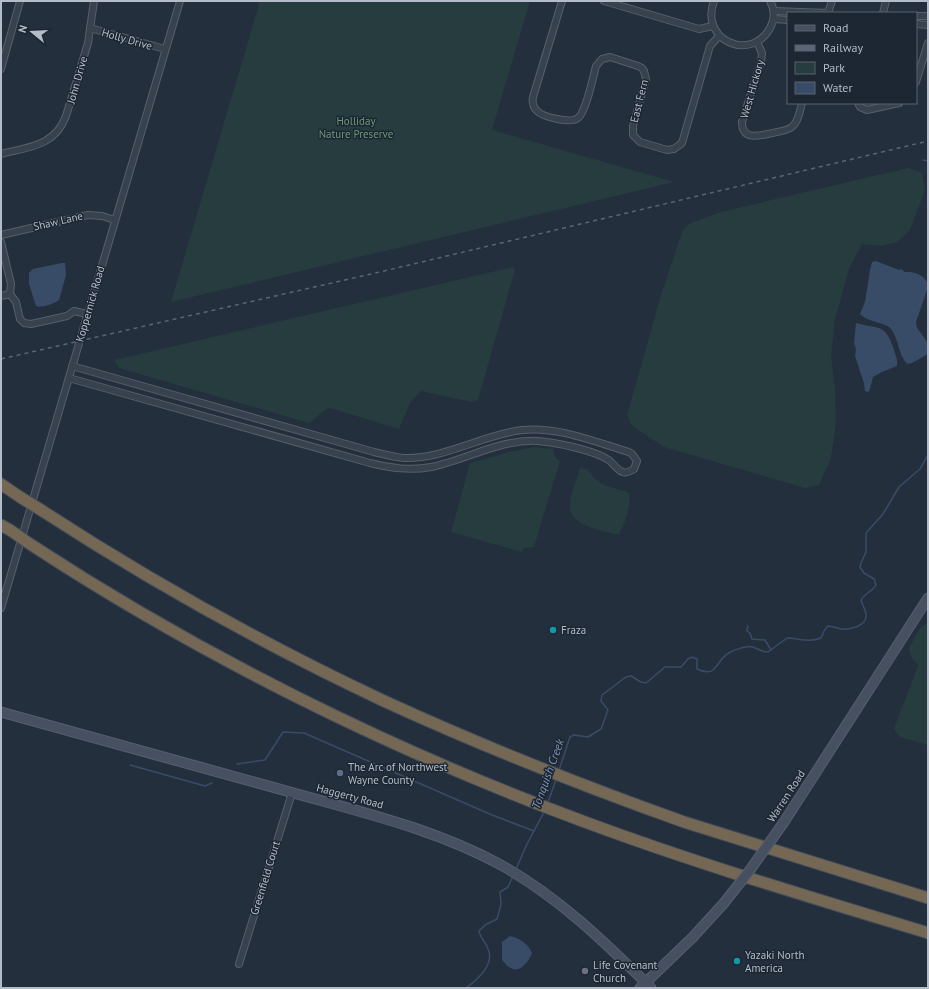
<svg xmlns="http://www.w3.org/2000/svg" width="929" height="989" viewBox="0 0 929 989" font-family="'PT Sans',sans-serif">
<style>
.green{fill:#263c3f}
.water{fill:#394c67}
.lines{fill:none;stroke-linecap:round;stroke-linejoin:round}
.stream{stroke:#394c67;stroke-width:1.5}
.minor-casing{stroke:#565f6c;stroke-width:8}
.secondary-casing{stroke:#565f6c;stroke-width:11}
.motorway-casing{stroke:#434c59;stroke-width:13}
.minor{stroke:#38414e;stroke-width:6}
.secondary{stroke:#465061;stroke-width:9}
.motorway{stroke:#746855;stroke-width:11}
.rail{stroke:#5a6575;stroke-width:1.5;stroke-dasharray:4 4;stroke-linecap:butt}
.secondary-bridge-casing{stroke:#565f6c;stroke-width:11;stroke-linecap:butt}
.motorway-bridge-casing{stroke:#434c59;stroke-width:13;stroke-linecap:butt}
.secondary-bridge{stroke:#465061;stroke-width:9}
.motorway-bridge{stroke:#746855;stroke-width:11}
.culture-dot{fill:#0f9aa8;stroke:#1d2633;stroke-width:1.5}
.service-dot{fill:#5c6f8a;stroke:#1d2633;stroke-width:1.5}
.worship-dot{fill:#6b7280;stroke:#1d2633;stroke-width:1.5}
.labels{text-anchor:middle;stroke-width:3;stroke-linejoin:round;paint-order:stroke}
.street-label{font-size:11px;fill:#b4bcc9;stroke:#1d2633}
.park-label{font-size:11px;fill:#6b9a76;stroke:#1d2633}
.poi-label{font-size:11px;fill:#b4bcc9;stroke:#1d2633;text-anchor:start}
.water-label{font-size:12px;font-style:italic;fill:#7c92b1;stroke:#1d2633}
</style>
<rect width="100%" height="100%" fill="#242f3e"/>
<!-- green -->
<g class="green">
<path d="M 260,1 L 530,1 L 492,130 L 674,182 L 171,302 Z"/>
<path d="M 908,168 L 922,173 L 925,190 L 910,230 L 897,242 L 881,246 L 862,244 L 849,269 L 835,319 L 831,356 L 835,390 L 836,424 L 831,458 L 819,485 L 805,488 L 664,447 L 631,425 L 627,415 L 661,295 L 683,229 L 691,223 L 721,212 Z"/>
<path d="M 513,267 L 515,270 L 478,400 L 471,402 L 421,391 L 411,401 L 399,429 L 330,408 C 319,412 318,418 309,423 L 119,368 L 114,360 Z"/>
<path d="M 534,447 L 553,449 L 555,457 L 560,461 L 534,547 L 524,548 L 521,552 L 451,532 L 470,463 L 509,452 Z"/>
<path d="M 581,468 L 588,470 C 598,486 611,487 628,492 C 633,503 625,523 619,534 L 614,534 C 600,530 568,525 570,505 C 570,494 576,482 579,471 Z"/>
<path d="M 928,623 L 928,745 L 900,737 L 894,729 C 901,708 911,687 918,665 L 911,657 L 909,648 L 920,628 Z"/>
</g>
<!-- water -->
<g class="water">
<path d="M 876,261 L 899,270 L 901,269 L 905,272 C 915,271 928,276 928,287 L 916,322 L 917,328 L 928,343 L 928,354 L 912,363 L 907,364 C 898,354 899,339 891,329 C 886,322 869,323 860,314 L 865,302 L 870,270 L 872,262 Z"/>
<path d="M 62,263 L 65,263 L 66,275 L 59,300 C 53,304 43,308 36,306 L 29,284 L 29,273 L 33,269 Z"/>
<path d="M 856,323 C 877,329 885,323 893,347 C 895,354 898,359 897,366 L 882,372 L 873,377 L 869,392 L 865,391 L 864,383 L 855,356 L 856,349 L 854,343 Z"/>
<path d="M 510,936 C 520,938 528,944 532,953 C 529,961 520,975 509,967 C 507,966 504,962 502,960 L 502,942 Z"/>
</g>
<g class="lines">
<!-- stream -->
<g class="stream">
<path d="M 923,160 L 928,161"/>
<path d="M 748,626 L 747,631 L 750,633 L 752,639 L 765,640 L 771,650"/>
<path d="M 237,764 L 265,760 L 283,732 L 304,733 L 492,815 L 534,831"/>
<path d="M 130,765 L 205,786 L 212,783"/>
<path d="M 559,770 L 570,737 L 574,735 L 588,737 L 601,729 L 608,710 L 601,701 L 602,695 L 626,677 L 631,676 L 641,682 L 646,683 L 665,667 L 681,667 L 688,659 L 692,657 L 697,659 L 697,669 C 718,679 715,660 729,653 C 734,650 747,645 753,647 C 758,649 762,652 768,652 L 787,638 C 799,638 809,643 821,638 L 824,631 L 828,626 C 833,626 836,628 841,629 C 850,630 867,626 866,615 C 866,609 862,605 861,600 C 865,593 873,591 876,585 L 874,579 L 864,573 L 860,567 L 861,563 L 866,552 L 866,533 L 883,514 L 899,487 L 920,469 L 928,455"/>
<path d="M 548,802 L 556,780"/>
<path d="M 516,869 L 527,844 L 544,812"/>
<path d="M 466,988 C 477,980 495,965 488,949 C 486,942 480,938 479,931 L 485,925 L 497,919 L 501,904 L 500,892 L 508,887 L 513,876"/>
</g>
<!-- minor casing -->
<g class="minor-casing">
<g id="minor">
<path d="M 562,1 L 533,97 C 532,102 533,107 537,111 C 543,117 571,124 578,118 C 586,112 593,77 596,66 L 602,59 L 610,57 L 638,66 L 642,68 L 644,71 L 646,79 L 633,126 L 633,135 L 640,142 L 667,150 L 674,149 L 682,143 L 710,46 L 719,36"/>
<path d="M 604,1 L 699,29 L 713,26"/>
<path d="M 714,1 C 699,40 751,63 770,28 C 775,19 775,10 770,1"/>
<path d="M 774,11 L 828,13"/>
<path d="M 828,13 L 832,1"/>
<path d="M 883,13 L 886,1"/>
<path d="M 916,16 L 928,16"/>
<path d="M 774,19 L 788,20"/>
<path d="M 916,24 L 928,25"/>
<path d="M 90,28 L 165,49"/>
<path d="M 757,42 L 762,53 L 761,62 L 742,122 C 742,142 761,135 773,133 C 780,131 788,131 793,126 C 799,120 800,110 802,103"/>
<path d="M 1,69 L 20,1"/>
<path d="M 916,82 L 928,43"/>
<path d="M 858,103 L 860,107 L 867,110 L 899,103"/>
<path d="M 1,154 C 29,147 55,146 66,116 L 88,43 L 94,1"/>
<path d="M 1,235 L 88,215 L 102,216 L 115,220"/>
<path d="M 1,242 L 11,284 L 10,294 L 1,296"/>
<path d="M 10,294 L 16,302 L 20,319 L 24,323 L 31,324 L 67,316 L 74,311 L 87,314"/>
<path d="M 69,378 L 370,463 C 391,468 410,471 431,467 C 466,460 500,439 537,441 C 555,442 592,450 607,459 C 613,462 617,471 623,472 C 627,474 630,471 634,469 L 637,461 L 632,454 L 629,452 C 595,442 558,426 522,430 C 482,435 445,459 404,458 C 393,457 383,454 374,452 L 72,366"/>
<path d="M 1,608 L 180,1"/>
<path d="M 239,964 L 292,793"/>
</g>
</g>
<!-- secondary casing -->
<g class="secondary-casing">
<g id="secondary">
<path d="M 1,712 C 97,739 193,766 290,792 C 361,812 435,829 501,865 C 557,896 605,942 651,988"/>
<path d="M 784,822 L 928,598"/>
<path d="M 640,988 L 693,937 L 724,903"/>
</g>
</g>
<!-- motorway casing -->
<g class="motorway-casing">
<g id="motorway">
<path d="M 1,484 L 20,497"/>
<path d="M 41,510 C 150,581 265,645 384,701 C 482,746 583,786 684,822 L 928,898"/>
<path d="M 1,525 L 10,530"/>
<path d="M 30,544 C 201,656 393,751 585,822 C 698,864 813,898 928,933"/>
</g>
</g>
<!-- minor -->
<use href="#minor" class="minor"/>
<!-- secondary -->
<use href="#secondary" class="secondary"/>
<!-- motorway -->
<use href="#motorway" class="motorway"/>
<!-- rail -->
<path class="rail" d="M 1,359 L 384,271 L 928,141"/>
<!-- secondary-bridge casing -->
<g class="secondary-bridge-casing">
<path id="secondary-bridge" d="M 724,903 L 750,870 L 784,822"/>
</g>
<!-- motorway-bridge casing -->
<g class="motorway-bridge-casing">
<g id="motorway-bridge">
<path d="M 20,497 L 41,510"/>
<path d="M 10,530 L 30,544"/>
</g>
</g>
<!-- secondary-bridge -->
<use href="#secondary-bridge" class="secondary-bridge"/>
<!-- motorway-bridge -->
<use href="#motorway-bridge" class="motorway-bridge"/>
</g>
<!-- markers -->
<g class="culture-dot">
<circle cx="553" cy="630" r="4"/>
<circle cx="737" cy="961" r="4"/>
</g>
<circle class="service-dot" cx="340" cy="773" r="4"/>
<circle class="worship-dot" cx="585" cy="971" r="4"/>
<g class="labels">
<!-- street labels -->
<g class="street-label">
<text transform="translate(127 39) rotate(16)" y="4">Holly Drive</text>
<text transform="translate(77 80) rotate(-74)" y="4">John Drive</text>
<text transform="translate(752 89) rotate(-74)" y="4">West Hickory</text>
<text transform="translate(639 101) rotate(-76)" y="4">East Fern</text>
<text transform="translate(58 221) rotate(-13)" y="4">Shaw Lane</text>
<text transform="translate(90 304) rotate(-74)" y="4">Koppernick Road</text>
<text transform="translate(350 796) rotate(15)" y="4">Haggerty Road</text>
<text transform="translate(786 796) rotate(-57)" y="4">Warren Road</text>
<text transform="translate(265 878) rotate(-73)" y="4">Greenfield Court</text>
</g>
<!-- park labels -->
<g class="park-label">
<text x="356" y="125">Holliday<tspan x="356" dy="13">Nature Preserve</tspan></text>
</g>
<!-- poi labels -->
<g class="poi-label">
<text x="561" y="634">Fraza</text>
<text x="348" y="771">The Arc of Northwest<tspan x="348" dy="13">Wayne County</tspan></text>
<text x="745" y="959">Yazaki North<tspan x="745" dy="13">America</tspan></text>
<text x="593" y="969">Life Covenant<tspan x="593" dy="13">Church</tspan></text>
</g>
<!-- water labels -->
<g class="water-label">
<text transform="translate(548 774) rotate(-70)" y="4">Tonquish Creek</text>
</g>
</g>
<!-- border -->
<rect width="929" height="989" fill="none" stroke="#b4bcc9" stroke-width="4"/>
<!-- legend -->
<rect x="787" y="12" width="130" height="92" fill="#1d2633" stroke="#59626f"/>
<rect x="795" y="25" width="20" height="6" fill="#465061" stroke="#59626f"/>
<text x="823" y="32" font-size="12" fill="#b4bcc9">Road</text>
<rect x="795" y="45" width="20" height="6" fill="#5a6575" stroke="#59626f"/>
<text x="823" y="52" font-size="12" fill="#b4bcc9">Railway</text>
<rect x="795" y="62" width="20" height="12" fill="#263c3f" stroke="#59626f"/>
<text x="823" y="72" font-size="12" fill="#b4bcc9">Park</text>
<rect x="795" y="82" width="20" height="12" fill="#394c67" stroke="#59626f"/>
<text x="823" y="92" font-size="12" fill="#b4bcc9">Water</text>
<!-- north arrow -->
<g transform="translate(32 32) rotate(288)" stroke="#1d2633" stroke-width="3" paint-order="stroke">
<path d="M0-3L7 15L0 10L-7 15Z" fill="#b4bcc9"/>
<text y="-6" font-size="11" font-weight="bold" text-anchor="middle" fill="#b4bcc9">N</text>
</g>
</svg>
